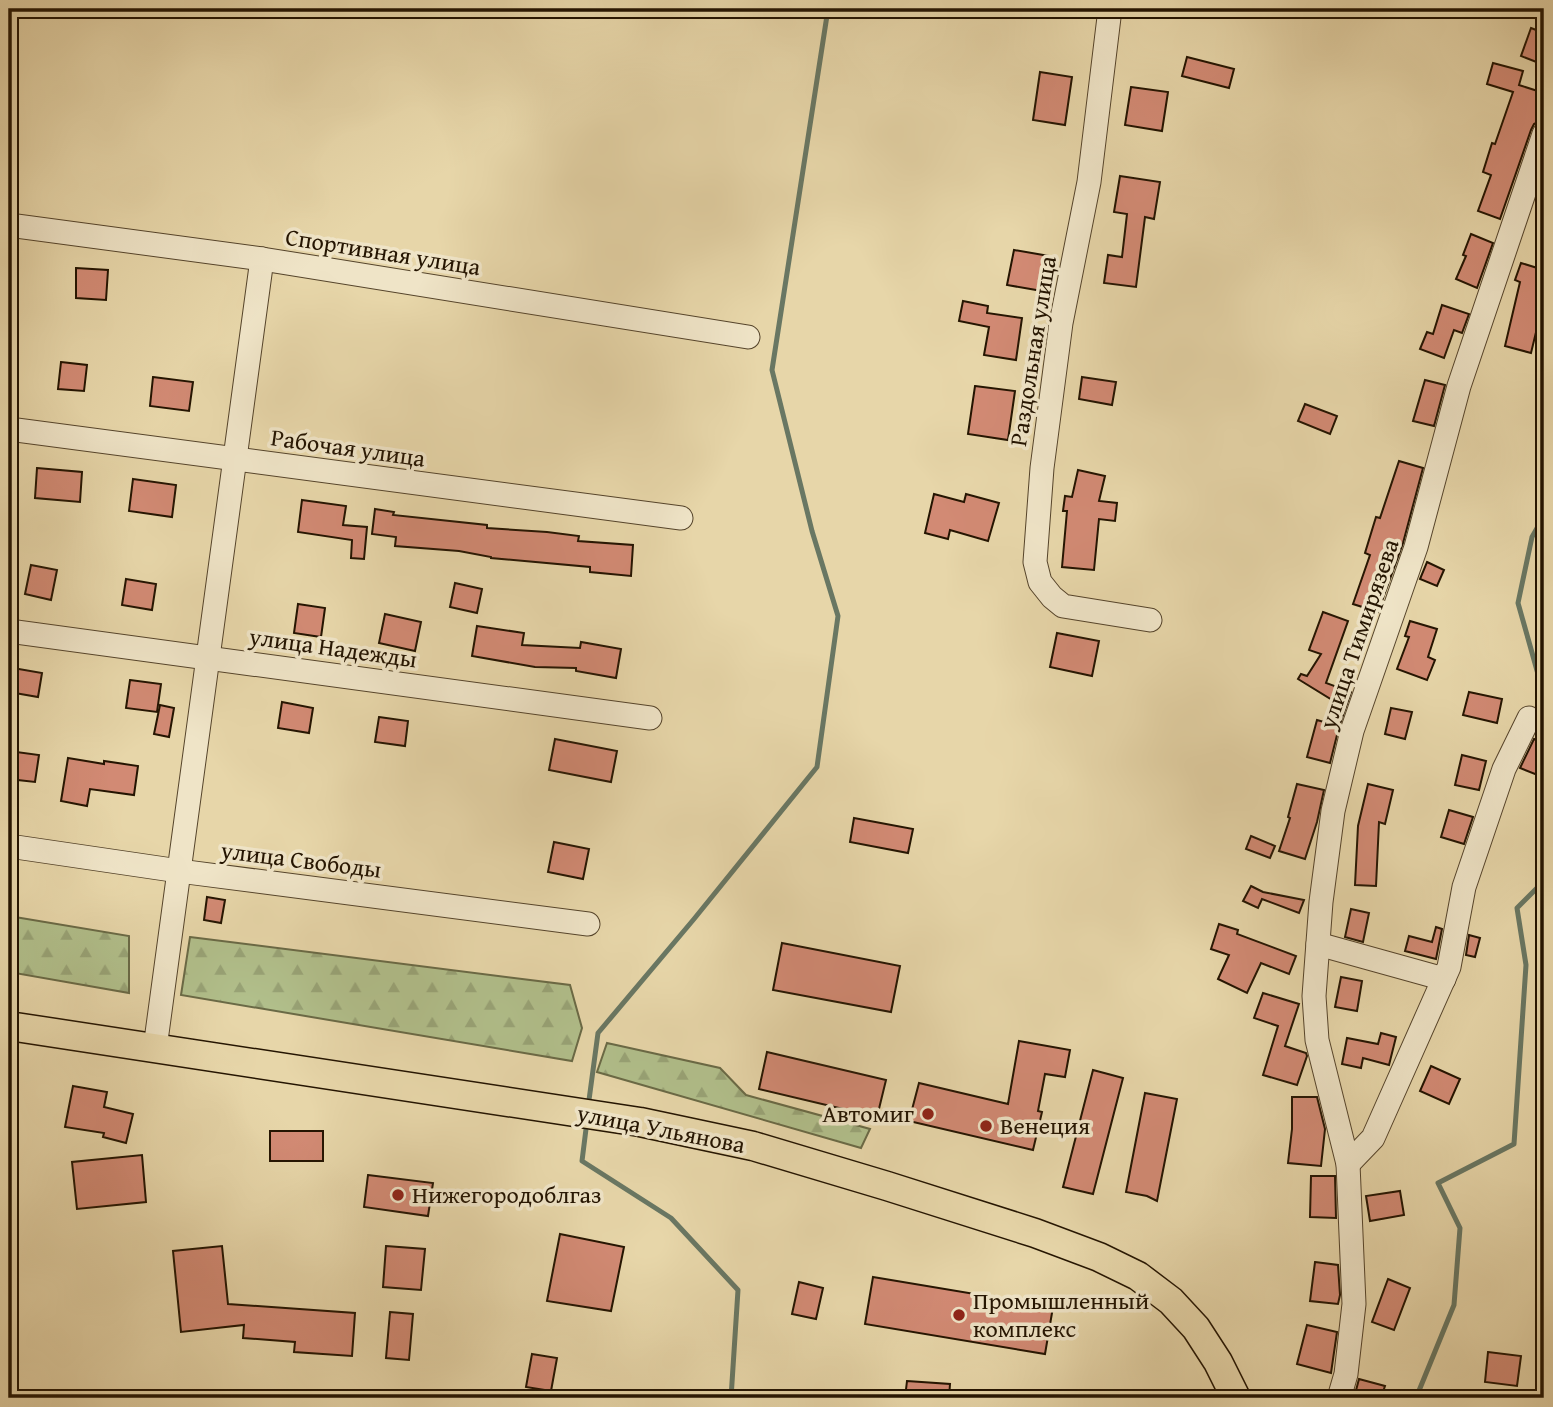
<svg xmlns="http://www.w3.org/2000/svg" width="1553" height="1407" viewBox="0 0 1553 1407" font-family="'Gentium Book Plus',serif">
<style>
.forest{fill:url(#forest-firs);stroke:#6a6a46;stroke-width:2}
.lines{fill:none;stroke-linecap:round;stroke-linejoin:round}
.stream{stroke:#697763;stroke-width:5}
.building{fill:#d28a74;stroke:#241401;stroke-width:2}
.minor-casing{stroke:#55442b;stroke-width:25}
.major-casing{stroke:#241401;stroke-width:31}
.minor{stroke:#efe4c7;stroke-width:23}
.major{stroke:#e7d6a9;stroke-width:28}
.poi-dot{fill:#8f2418;stroke:#efe4c7;stroke-width:2.5}
.labels{text-anchor:middle;stroke-width:7;stroke-linejoin:round;paint-order:stroke}
.street-label{font-size:24px;fill:#241401;stroke:#efe4c7}
.poi-label{font-size:24px;fill:#241401;stroke:#efe4c7;text-anchor:start}
</style>
<defs>
<pattern id="forest-firs" width="22" height="20" patternUnits="userSpaceOnUse" patternTransform="scale(1.75)"><rect width="22" height="20" fill="#b1bf8b"/><path d="M5 1l3.5 6h-7zM16 11l3.5 6h-7z" fill="#98a376"/></pattern>
</defs>
<rect width="100%" height="100%" fill="#e7d6a9"/>
<filter id="stains"><feTurbulence type="fractalNoise" baseFrequency=".00286" numOctaves="4"/><feColorMatrix values="0 0 0 0 .2 0 0 0 0 .09 0 0 0 0 .02 0 0 0 .5 -.17"/></filter>
<radialGradient id="worn" r=".72"><stop offset=".6" stop-color="#630" stop-opacity="0"/><stop offset="1" stop-color="#630" stop-opacity=".3"/></radialGradient>
<!-- forest -->
<g class="forest">
<path d="M 9,916 L 129,936 L 129,993 L 9,972 Z"/>
<path d="M 190,937 L 570,985 L 582,1028 L 572,1061 L 181,995 Z"/>
<path d="M 607,1043 L 720,1068 L 746,1095 L 870,1129 L 861,1148 L 597,1072 Z"/>
</g>
<g class="lines">
<!-- stream -->
<g class="stream">
<path d="M 1544,516 L 1532,537 L 1518,603 L 1538,674 L 1544,681"/>
<path d="M 589,1100 L 598,1033 L 694,919 L 817,767 L 838,616 L 812,531 L 772,370 L 828,9"/>
<path d="M 586,1129 L 582,1161 L 671,1218 L 738,1290 L 731,1398"/>
<path d="M 1416,1398 L 1454,1305 L 1460,1228 L 1438,1183 L 1514,1144 L 1526,965 L 1517,908 L 1544,881"/>
</g>
</g>
<!-- building -->
<g class="building">
<path d="M 1531,28 L 1544,33 L 1544,65 L 1521,56 Z"/>
<path d="M 1187,57 L 1234,69 L 1229,88 L 1182,76 Z"/>
<path d="M 1493,63 L 1523,71 L 1519,85 L 1544,93 L 1544,109 L 1540,121 L 1534,124 L 1531,130 L 1500,219 L 1478,211 L 1491,175 L 1483,172 L 1492,143 L 1495,144 L 1513,92 L 1487,84 Z"/>
<path d="M 1040,72 L 1072,77 L 1065,125 L 1033,120 Z"/>
<path d="M 1131,87 L 1168,92 L 1162,131 L 1125,125 Z"/>
<path d="M 1120,176 L 1160,182 L 1154,219 L 1145,217 L 1136,287 L 1104,283 L 1108,255 L 1122,257 L 1127,214 L 1114,212 Z"/>
<path d="M 1471,234 L 1493,243 L 1477,288 L 1456,279 L 1466,256 L 1463,255 Z"/>
<path d="M 1014,250 L 1055,257 L 1048,292 L 1007,285 Z"/>
<path d="M 1521,263 L 1544,270 L 1544,299 L 1531,353 L 1505,346 L 1520,282 L 1515,280 Z"/>
<path d="M 76,268 L 108,270 L 106,300 L 76,298 Z"/>
<path d="M 963,301 L 988,306 L 987,313 L 1022,318 L 1016,360 L 984,355 L 989,327 L 959,321 Z"/>
<path d="M 1442,305 L 1469,314 L 1462,333 L 1454,330 L 1444,358 L 1420,349 L 1427,332 L 1433,334 Z"/>
<path d="M 61,362 L 87,365 L 84,391 L 58,389 Z"/>
<path d="M 153,377 L 193,382 L 189,411 L 150,406 Z"/>
<path d="M 1082,377 L 1116,382 L 1112,405 L 1079,399 Z"/>
<path d="M 1425,380 L 1445,385 L 1434,426 L 1413,421 Z"/>
<path d="M 975,386 L 1015,391 L 1008,440 L 968,434 Z"/>
<path d="M 1305,404 L 1337,416 L 1330,434 L 1298,421 Z"/>
<path d="M 1399,461 L 1423,468 L 1403,543 L 1378,612 L 1353,604 L 1370,555 L 1365,553 L 1376,517 L 1380,518 Z"/>
<path d="M 37,468 L 82,472 L 80,502 L 35,498 Z"/>
<path d="M 1078,470 L 1105,476 L 1099,501 L 1117,503 L 1115,521 L 1099,519 L 1094,570 L 1062,567 L 1067,511 L 1063,511 L 1065,496 L 1072,497 Z"/>
<path d="M 133,479 L 176,485 L 172,517 L 129,511 Z"/>
<path d="M 934,494 L 964,502 L 966,494 L 999,503 L 988,541 L 950,530 L 948,539 L 925,533 Z"/>
<path d="M 302,500 L 346,506 L 343,525 L 367,527 L 364,559 L 351,558 L 352,540 L 298,532 Z"/>
<path d="M 375,509 L 394,512 L 393,515 L 487,525 L 487,528 L 547,532 L 579,536 L 578,541 L 633,545 L 631,576 L 590,572 L 590,567 L 491,558 L 491,557 L 459,551 L 395,546 L 396,537 L 372,534 Z"/>
<path d="M 1427,562 L 1444,570 L 1437,586 L 1420,579 Z"/>
<path d="M 31,565 L 57,570 L 51,600 L 25,594 Z"/>
<path d="M 126,579 L 156,584 L 152,610 L 122,605 Z"/>
<path d="M 455,583 L 482,589 L 477,613 L 450,607 Z"/>
<path d="M 298,604 L 325,608 L 321,637 L 294,633 Z"/>
<path d="M 1323,612 L 1348,621 L 1326,683 L 1351,692 L 1339,727 L 1330,763 L 1307,757 L 1317,720 L 1324,722 L 1332,700 L 1298,679 L 1301,674 L 1307,676 L 1321,654 L 1309,650 Z"/>
<path d="M 385,614 L 421,622 L 415,651 L 379,643 Z"/>
<path d="M 1410,621 L 1437,629 L 1428,657 L 1435,660 L 1427,680 L 1397,669 L 1409,637 L 1405,636 Z"/>
<path d="M 477,626 L 524,633 L 522,645 L 580,648 L 581,642 L 621,649 L 616,678 L 576,671 L 576,668 L 535,667 L 472,656 Z"/>
<path d="M 1057,633 L 1099,641 L 1092,676 L 1050,667 Z"/>
<path d="M 13,668 L 42,673 L 38,697 L 9,692 Z"/>
<path d="M 130,680 L 161,684 L 157,712 L 126,708 Z"/>
<path d="M 1469,692 L 1502,699 L 1497,723 L 1463,715 Z"/>
<path d="M 282,702 L 313,708 L 309,733 L 278,728 Z"/>
<path d="M 160,705 L 174,708 L 169,737 L 154,734 Z"/>
<path d="M 1391,708 L 1412,712 L 1405,739 L 1385,734 Z"/>
<path d="M 379,717 L 408,721 L 405,746 L 375,742 Z"/>
<path d="M 555,739 L 617,751 L 611,782 L 549,770 Z"/>
<path d="M 1534,739 L 1544,743 L 1544,763 L 1540,776 L 1520,768 Z"/>
<path d="M 9,751 L 39,755 L 35,782 L 9,779 Z"/>
<path d="M 1462,755 L 1486,761 L 1479,790 L 1455,785 Z"/>
<path d="M 68,758 L 104,764 L 104,761 L 138,766 L 134,795 L 90,789 L 87,806 L 61,801 Z"/>
<path d="M 1297,784 L 1324,790 L 1317,822 L 1305,859 L 1279,851 L 1290,818 L 1288,817 Z"/>
<path d="M 1368,784 L 1393,790 L 1385,824 L 1379,822 L 1376,886 L 1355,885 L 1358,826 Z"/>
<path d="M 1449,810 L 1473,817 L 1464,844 L 1441,837 Z"/>
<path d="M 854,818 L 913,829 L 908,853 L 850,842 Z"/>
<path d="M 1251,836 L 1275,846 L 1270,858 L 1246,849 Z"/>
<path d="M 554,842 L 589,849 L 583,879 L 548,872 Z"/>
<path d="M 1251,886 L 1263,892 L 1304,900 L 1299,913 L 1262,899 L 1258,908 L 1243,901 Z"/>
<path d="M 207,897 L 225,900 L 221,923 L 204,920 Z"/>
<path d="M 1351,909 L 1369,913 L 1363,942 L 1345,937 Z"/>
<path d="M 1219,924 L 1238,930 L 1237,934 L 1296,956 L 1289,974 L 1261,963 L 1247,993 L 1218,979 L 1229,955 L 1211,949 Z"/>
<path d="M 1436,927 L 1442,929 L 1436,959 L 1405,951 L 1409,936 L 1432,942 Z"/>
<path d="M 1469,935 L 1480,938 L 1475,957 L 1466,955 Z"/>
<path d="M 782,943 L 900,966 L 891,1012 L 773,990 Z"/>
<path d="M 1341,977 L 1362,981 L 1357,1011 L 1335,1007 Z"/>
<path d="M 1263,993 L 1299,1004 L 1285,1046 L 1306,1053 L 1307,1056 L 1297,1085 L 1263,1075 L 1278,1026 L 1254,1018 Z"/>
<path d="M 1381,1033 L 1396,1037 L 1389,1065 L 1363,1058 L 1361,1068 L 1342,1064 L 1347,1038 L 1378,1044 Z"/>
<path d="M 1019,1041 L 1070,1050 L 1065,1077 L 1045,1074 L 1038,1111 L 1042,1112 L 1033,1150 L 909,1121 L 919,1083 L 1008,1104 Z"/>
<path d="M 767,1052 L 886,1080 L 877,1117 L 759,1089 Z"/>
<path d="M 1431,1066 L 1460,1079 L 1449,1104 L 1420,1091 Z"/>
<path d="M 1093,1070 L 1123,1078 L 1093,1194 L 1063,1187 Z"/>
<path d="M 73,1086 L 107,1092 L 104,1107 L 133,1114 L 126,1143 L 103,1137 L 104,1133 L 65,1127 Z"/>
<path d="M 1145,1093 L 1177,1099 L 1157,1201 L 1147,1196 L 1126,1192 Z"/>
<path d="M 1292,1097 L 1317,1097 L 1325,1129 L 1321,1166 L 1288,1163 L 1292,1129 Z"/>
<rect x="270" y="1131" width="53" height="30"/>
<path d="M 142,1155 L 146,1202 L 77,1209 L 72,1162 Z"/>
<path d="M 368,1175 L 433,1183 L 428,1216 L 364,1207 Z"/>
<path d="M 1311,1176 L 1335,1176 L 1336,1218 L 1310,1217 Z"/>
<path d="M 1400,1191 L 1404,1215 L 1370,1221 L 1366,1196 Z"/>
<path d="M 560,1234 L 624,1247 L 611,1311 L 547,1301 Z"/>
<path d="M 222,1246 L 228,1304 L 355,1313 L 352,1356 L 294,1352 L 295,1342 L 243,1338 L 244,1325 L 181,1332 L 173,1251 Z"/>
<path d="M 386,1246 L 425,1249 L 421,1290 L 383,1287 Z"/>
<path d="M 1315,1262 L 1338,1265 L 1340,1295 L 1338,1304 L 1310,1301 Z"/>
<path d="M 873,1277 L 1053,1307 L 1045,1354 L 865,1324 Z"/>
<path d="M 1388,1279 L 1410,1288 L 1394,1330 L 1372,1322 Z"/>
<path d="M 799,1282 L 823,1288 L 816,1319 L 792,1314 Z"/>
<path d="M 390,1312 L 413,1314 L 409,1360 L 386,1358 Z"/>
<path d="M 1307,1325 L 1337,1332 L 1331,1373 L 1297,1364 Z"/>
<path d="M 1488,1352 L 1521,1356 L 1517,1386 L 1485,1382 Z"/>
<path d="M 532,1354 L 557,1358 L 551,1391 L 526,1387 Z"/>
<path d="M 1359,1379 L 1385,1386 L 1381,1398 L 1354,1398 Z"/>
<path d="M 907,1381 L 950,1384 L 949,1398 L 905,1398 Z"/>
</g>
<g class="lines">
<!-- minor casing -->
<g class="minor-casing">
<g id="minor">
<path d="M 1110,9 L 1089,182 L 1061,323 L 1042,468 L 1035,562 L 1040,582 L 1052,597 L 1063,606 L 1150,620"/>
<path d="M 9,225 L 262,259 L 748,337"/>
<path d="M 9,429 L 681,518"/>
<path d="M 9,631 L 650,718"/>
<path d="M 9,846 L 179,871 L 588,924"/>
<path d="M 1318,944 L 1444,979"/>
<path d="M 155,1048 L 262,259"/>
<path d="M 1348,1164 L 1373,1138 L 1449,967 L 1464,887 L 1504,769 L 1529,718"/>
<path d="M 1339,1398 L 1346,1374 L 1354,1304 L 1348,1164 L 1317,1040 L 1314,996 L 1321,902 L 1333,811 L 1352,731 L 1416,547 L 1459,386 L 1544,134"/>
</g>
</g>
<!-- major casing -->
<g class="major-casing">
<path id="major" d="M 9,1026 L 640,1122 L 753,1146 L 887,1186 L 1035,1233 L 1099,1257 L 1138,1276 L 1171,1301 L 1196,1328 L 1218,1362 L 1236,1398"/>
</g>
<!-- minor -->
<use href="#minor" class="minor"/>
<!-- major -->
<use href="#major" class="major"/>
</g>
<!-- markers -->
<g class="poi-dot">
<circle cx="928" cy="1114" r="7"/>
<circle cx="986" cy="1126" r="7"/>
<circle cx="398" cy="1195" r="7"/>
<circle cx="959" cy="1315" r="7"/>
</g>
<g class="labels">
<!-- street labels -->
<g class="street-label">
<text transform="translate(383 252) rotate(9)" y="8">Спортивная улица</text>
<text transform="translate(1033 351) rotate(-81)" y="8">Раздольная улица</text>
<text transform="translate(348 448) rotate(8)" y="8">Рабочая улица</text>
<text transform="translate(1359 634) rotate(-71)" y="8">улица Тимирязева</text>
<text transform="translate(333 648) rotate(8)" y="8">улица Надежды</text>
<text transform="translate(301 860) rotate(7)" y="8">улица Свободы</text>
<text transform="translate(661 1129) rotate(11)" y="8">улица Ульянова</text>
</g>
<!-- poi labels -->
<g class="poi-label">
<text x="914" y="1122" text-anchor="end">Автомиг</text>
<text x="1000" y="1134">Венеция</text>
<text x="412" y="1203">Нижегородоблгаз</text>
<text x="973" y="1309">Промышленный<tspan x="973" dy="28">комплекс</tspan></text>
</g>
</g>
<!-- margin -->
<rect width="1553" height="1407" fill="none" stroke="#e7d6a9" stroke-width="35"/>
<rect x="10" y="10" width="1532" height="1386" fill="none" stroke="#241401" stroke-width="3.5"/>
<rect x="18" y="18" width="1518" height="1372" fill="none" stroke="#241401" stroke-width="2"/>
<rect width="100%" height="100%" filter="url(#stains)"/>
<rect width="100%" height="100%" fill="url(#worn)"/>
</svg>
